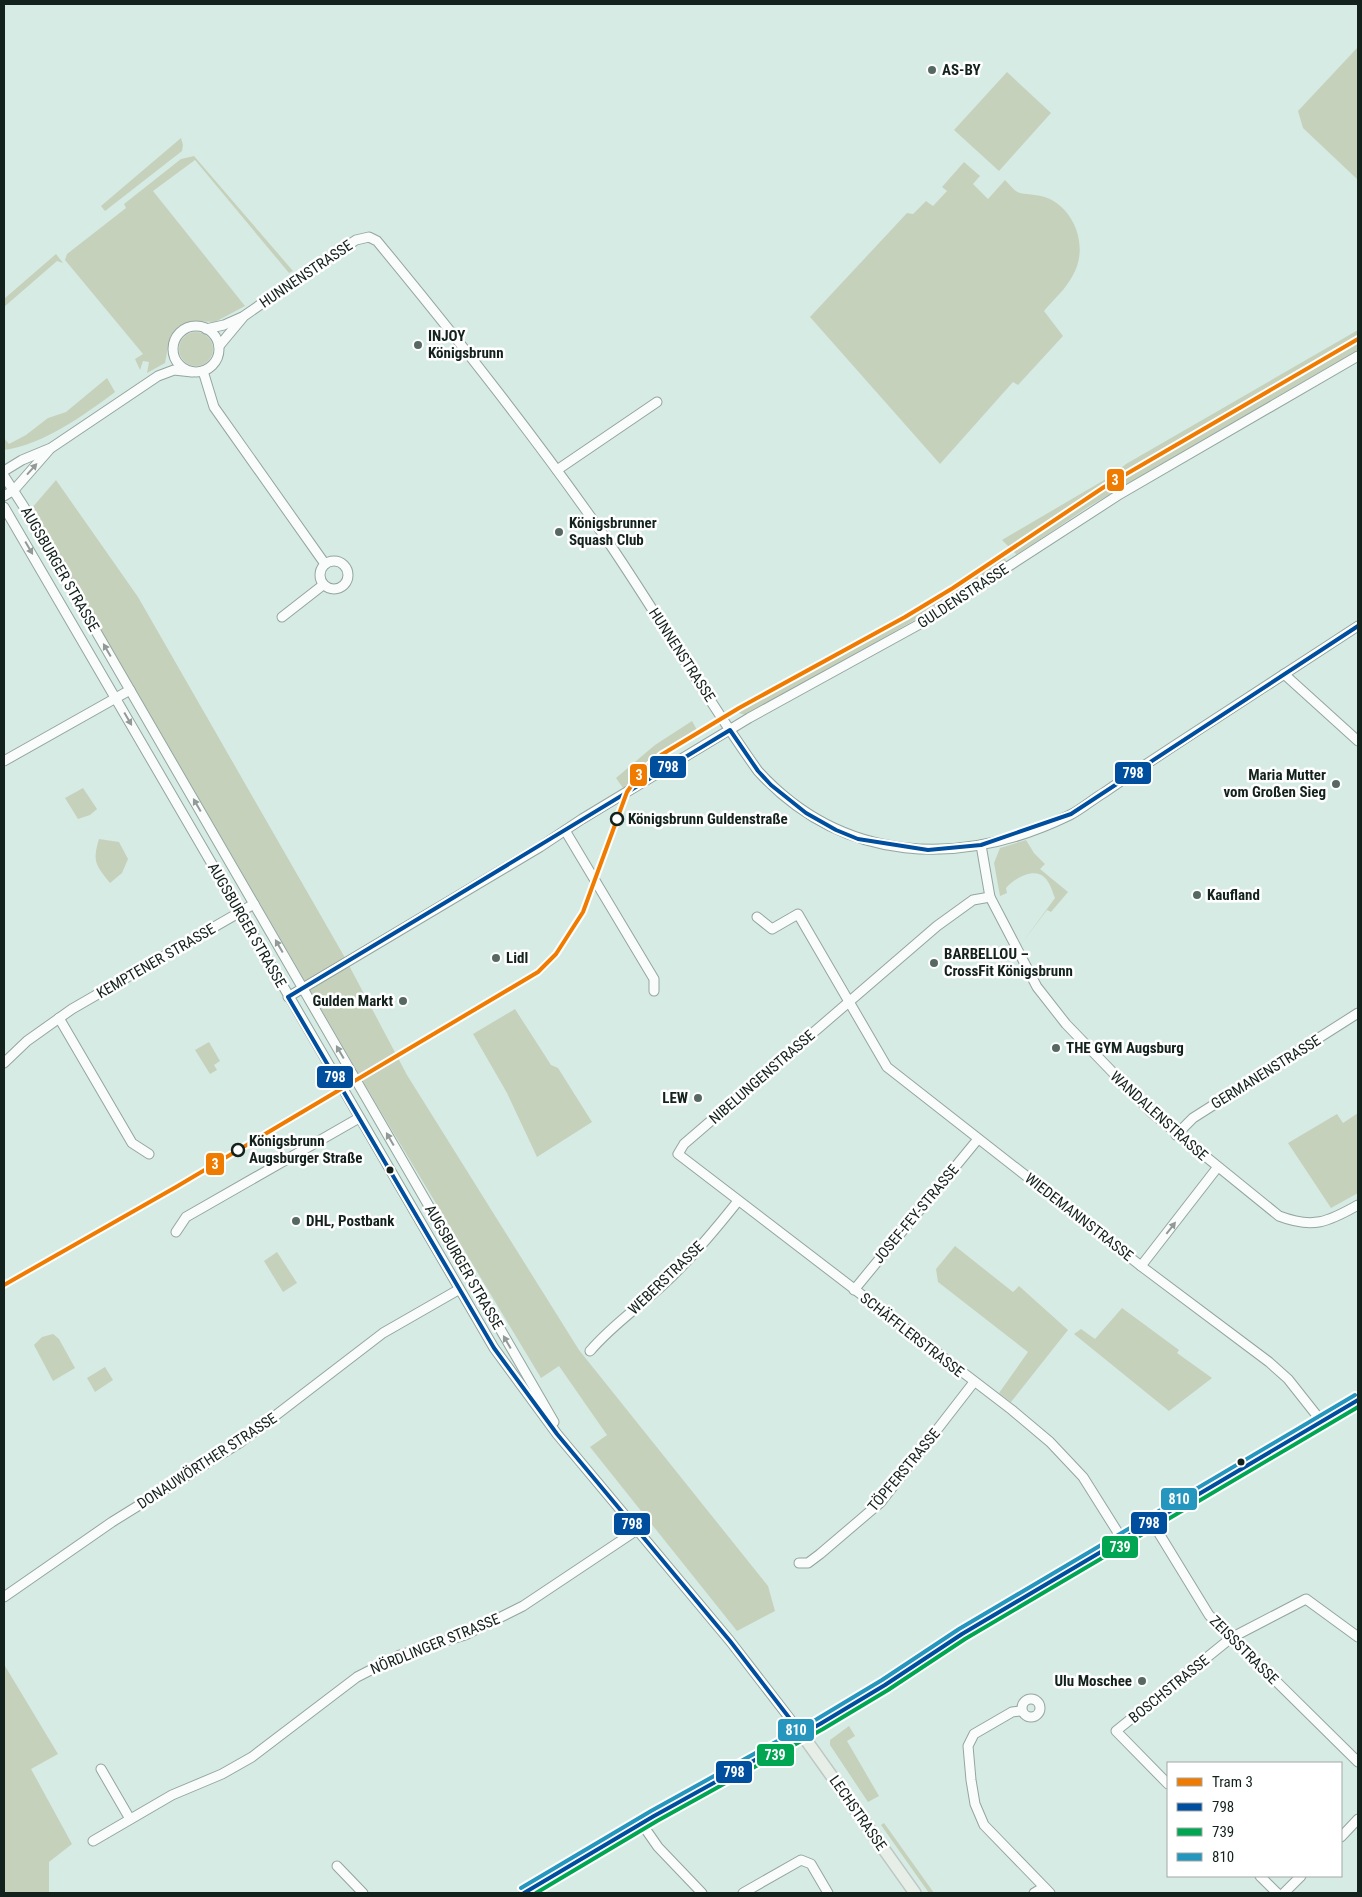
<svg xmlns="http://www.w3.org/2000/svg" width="1362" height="1897" viewBox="0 0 1362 1897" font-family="'Roboto Condensed',sans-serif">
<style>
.green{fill:#c6d1bc}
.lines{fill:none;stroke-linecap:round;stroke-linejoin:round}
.minor-casing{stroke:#94a59f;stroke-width:11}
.major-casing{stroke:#bdc7c4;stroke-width:14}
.minor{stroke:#f9fcfb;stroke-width:9}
.major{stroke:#e6eee7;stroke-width:11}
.bus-1-casing{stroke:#fff;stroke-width:8}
.bus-2-casing{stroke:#fff;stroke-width:8}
.bus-3-casing{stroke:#fff;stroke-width:8}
.bus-1{stroke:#004e9e;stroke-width:4}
.bus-2{stroke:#00a651;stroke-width:4}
.bus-3{stroke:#2596be;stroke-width:4}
.tram-1-casing{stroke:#fff;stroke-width:8}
.tram-1{stroke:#ef7c00;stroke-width:4}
.oneway{fill:#929a97}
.poi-dot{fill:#576863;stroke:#fff;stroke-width:2}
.stop-dot{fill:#fff;stroke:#13221d;stroke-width:2.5}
.bus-dot{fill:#13221d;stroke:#fff;stroke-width:2}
.labels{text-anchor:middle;stroke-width:5;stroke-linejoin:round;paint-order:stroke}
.poi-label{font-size:15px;font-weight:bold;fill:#13221d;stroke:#fff;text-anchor:start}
.street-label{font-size:15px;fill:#13221d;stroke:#fff}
.stop-label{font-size:15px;font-weight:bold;fill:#13221d;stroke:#fff;text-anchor:start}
.line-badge{stroke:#fff;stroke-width:2}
.badge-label{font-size:14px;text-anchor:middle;font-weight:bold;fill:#fff}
</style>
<rect width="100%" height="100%" fill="#d6ebe4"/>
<!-- green -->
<g class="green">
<path d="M 1358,47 L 1358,180 L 1303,128 L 1298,111 Z"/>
<path d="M 1007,72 L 1051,113 L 999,171 L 954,130 Z"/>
<path d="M 181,138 L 183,145 L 182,151 L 105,211 L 101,206 Z"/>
<path d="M 194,156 L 293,271 L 289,273 L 195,160 L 153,191 L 245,306 L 215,322 L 194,321 L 176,329 L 170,337 L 165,363 L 147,373 L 149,362 L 143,361 L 140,370 L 135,359 L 143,354 L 65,260 L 67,254 L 126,208 L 124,204 L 181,159 Z"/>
<path d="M 964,162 L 980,176 L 973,184 L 988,199 L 1005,180 C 1009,184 1015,192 1020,193 C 1030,195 1039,194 1050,199 C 1077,213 1088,249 1073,275 C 1066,289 1054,299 1044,311 L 1063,336 L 1018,385 L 1013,382 L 940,464 L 810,317 L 907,213 L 913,214 L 926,201 L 933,206 L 947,191 L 942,187 Z"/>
<path d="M 56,254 L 63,263 L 57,261 L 4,307 L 4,299 Z"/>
<path d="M 1358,330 L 1358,350 L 1088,507 L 1017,555 L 1002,540 L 1111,476 L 1126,464 Z"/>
<circle cx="196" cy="349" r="17"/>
<path d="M 107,378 L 115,392 C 84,415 43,445 4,450 L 4,438 L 9,444 L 26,435 L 48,418 L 66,412 Z"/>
<path d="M 56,480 L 138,597 L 344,956 L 407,1075 L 579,1350 L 768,1586 L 775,1611 L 737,1631 L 590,1447 L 607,1435 L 559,1366 L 541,1378 L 378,1107 L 31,509 Z"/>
<path d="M 1001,552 L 1007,562 C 924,619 834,665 745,715 L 739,713 L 734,707 L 862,639 L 934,596 Z"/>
<path d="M 692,721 L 697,730 L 640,768 L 628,784 L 623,788 L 616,778 L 655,745 Z"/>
<path d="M 83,788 L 97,809 L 90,815 L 78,819 L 65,798 Z"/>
<path d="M 99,839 L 119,842 L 128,859 L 122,873 L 110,883 C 96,865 92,862 99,839 Z"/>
<path d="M 1026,840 L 1034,853 L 1045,864 L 1040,869 L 1068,892 L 1051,912 L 1047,910 L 1022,943 L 1055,898 C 1052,891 1050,882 1044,877 C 1034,867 1013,879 1006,888 L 1007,893 L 1000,896 L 994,863 L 1000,848 Z"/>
<path d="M 515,1009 L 551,1065 L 558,1068 L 592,1122 L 537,1157 L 507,1093 L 473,1034 Z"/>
<path d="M 209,1042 L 220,1061 L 214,1065 L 217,1070 L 210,1074 L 195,1050 Z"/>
<path d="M 1358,1113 L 1358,1193 L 1331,1208 L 1288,1143 L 1337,1114 L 1343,1123 Z"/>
<path d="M 955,1246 L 1013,1292 L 1019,1286 L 1068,1330 L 1011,1402 L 999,1393 L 1028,1352 L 938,1282 L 936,1269 Z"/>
<path d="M 277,1252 L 297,1283 L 283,1292 L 264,1261 Z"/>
<path d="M 1122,1308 L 1179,1350 L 1177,1353 L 1212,1378 L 1169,1411 L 1074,1334 L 1081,1329 L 1095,1339 Z"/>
<path d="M 53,1334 L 59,1339 L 75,1368 L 53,1381 L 34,1345 L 42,1337 Z"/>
<path d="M 105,1367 L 113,1380 L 95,1392 L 87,1378 Z"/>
<path d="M 5,1666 L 58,1754 L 31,1769 L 72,1844 L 49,1862 L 49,1893 L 4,1893 Z"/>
<path d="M 849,1726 L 855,1736 L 847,1741 L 879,1796 L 868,1802 L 830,1745 L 830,1740 Z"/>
<path d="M 884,1823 L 934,1893 L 929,1893 L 881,1825 Z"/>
</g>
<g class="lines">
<!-- minor casing -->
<g class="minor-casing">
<g id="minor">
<circle cx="196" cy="349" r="23"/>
<path d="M 206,329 L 224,325 L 242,317"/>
<path d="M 219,346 L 244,316 L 300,277 L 356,240 L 369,237 L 377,241 C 458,339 537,439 609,543 C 660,618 705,697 758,771 C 843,864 961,868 1070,815 C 1082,809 1093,799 1105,792 C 1131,774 1157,757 1183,740 C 1242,701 1300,664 1358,626"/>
<path d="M 203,371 L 214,407 L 325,564"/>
<path d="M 557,470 L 657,402"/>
<path d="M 4,471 L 22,460 L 51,448 L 158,376 L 174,370 L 192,372"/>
<path d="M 4,476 L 24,507 L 554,1422"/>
<path d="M 4,496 L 14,490 L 49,450"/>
<path d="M 4,507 L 494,1348 L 557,1434 L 730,1641 L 801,1733 L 524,1893"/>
<circle cx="334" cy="575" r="14"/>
<path d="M 282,617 L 323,585"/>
<path d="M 1284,674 L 1358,741"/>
<path d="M 4,761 L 130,690"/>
<path d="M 566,832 L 654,979 L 654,991"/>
<path d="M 981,845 L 990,897 L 1037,987 L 1066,1024 L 1152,1113 L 1279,1216 C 1313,1229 1328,1222 1358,1205"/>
<path d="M 990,897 L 973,900 L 937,926 L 684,1144 L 678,1154 L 1012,1410 L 1050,1442 L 1083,1477 L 1122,1539"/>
<path d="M 757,917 L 772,929 L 798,914 L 887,1067 L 1141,1266 L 1269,1362 L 1288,1379 L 1322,1422"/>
<path d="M 288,997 L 540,847 L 582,819 L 749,718 L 918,625 L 1120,494 L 1358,356"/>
<path d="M 59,1018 L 132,1143 L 149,1154"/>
<path d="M 4,1063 L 27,1041 L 72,1009 L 254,904"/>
<path d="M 1176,1135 L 1193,1118 L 1358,1013"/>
<path d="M 176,1232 L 186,1217 L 359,1118"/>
<path d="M 1141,1266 L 1217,1168"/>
<path d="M 854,1290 L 978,1139"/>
<path d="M 590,1351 C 612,1325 639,1307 664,1284 C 691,1259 715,1230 738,1201"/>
<path d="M 1152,1522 L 1209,1615 L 1358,1762"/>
<path d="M 799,1563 L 808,1563 L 820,1554 L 881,1502 L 974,1382"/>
<path d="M 4,1597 L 112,1522 L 241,1442 L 383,1333 L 458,1290"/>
<circle cx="1031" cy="1708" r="9"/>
<path d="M 1020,1711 L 1012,1712 L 974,1734 L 968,1746 L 971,1780 L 975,1804 L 984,1825 L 1050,1893"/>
<path d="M 101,1769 L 130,1819"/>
<path d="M 1168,1784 L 1116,1731 L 1231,1638 L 1306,1599 L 1358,1637"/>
<path d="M 642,1824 L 658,1847 L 702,1893"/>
<path d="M 1341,1837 L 1358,1819"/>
<path d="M 93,1841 L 172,1795 L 222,1774 L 252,1757 L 357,1677 L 400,1655 L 465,1635 L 523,1606 L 637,1530"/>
<path d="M 337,1866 L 363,1893"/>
<path d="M 1260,1876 L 1277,1893"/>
<path d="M 743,1893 L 801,1860 L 811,1864 L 828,1893"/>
<path d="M 1034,1893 L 1044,1887"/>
<path d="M 1284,1893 L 1301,1876"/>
</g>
</g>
<!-- major casing -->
<g class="major-casing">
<path id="major" d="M 915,1893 L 801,1733 L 885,1685 L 962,1634 L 1358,1400"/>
</g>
<!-- minor -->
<use href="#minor" class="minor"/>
<!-- major -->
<use href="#major" class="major"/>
<!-- bus-1 casing -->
<g class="bus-1-casing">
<g id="bus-1">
<path d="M 801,1733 L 730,1641 L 557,1434 L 494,1348 L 288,997 C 436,909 582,819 730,730 L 758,771 L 771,785 L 806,813 L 836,830 L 858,839 L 928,850 L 981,845 L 1071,814 L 1358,626"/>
<path d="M 524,1893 L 654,1816 L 820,1724 L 885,1685 L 962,1634 L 1358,1400"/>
</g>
</g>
<!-- bus-2 casing -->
<g class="bus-2-casing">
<path id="bus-2" d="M 536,1893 L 657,1821 L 823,1729 L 888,1690 L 965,1639 L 1358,1407"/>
</g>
<!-- bus-3 casing -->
<g class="bus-3-casing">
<path id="bus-3" d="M 521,1888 L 651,1811 L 817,1719 L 882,1680 L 959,1629 L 1355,1395"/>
</g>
<!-- bus-1 -->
<use href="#bus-1" class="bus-1"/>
<!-- bus-2 -->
<use href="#bus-2" class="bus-2"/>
<!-- bus-3 -->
<use href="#bus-3" class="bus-3"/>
<!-- tram-1 casing -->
<g class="tram-1-casing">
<path id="tram-1" d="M 4,1285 L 176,1187 L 538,972 L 556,954 L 583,912 L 627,792 L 641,772 L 661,755 L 739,708 L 905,617 L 953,588 L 1104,487 L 1358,339"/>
</g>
<!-- tram-1 -->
<use href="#tram-1" class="tram-1"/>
</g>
<!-- one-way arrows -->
<defs><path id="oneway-solid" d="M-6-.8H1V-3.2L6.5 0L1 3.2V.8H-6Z" transform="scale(1.25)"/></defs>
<g class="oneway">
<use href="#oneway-solid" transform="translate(32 469) rotate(-48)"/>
<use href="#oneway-solid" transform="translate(29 548) rotate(60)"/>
<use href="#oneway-solid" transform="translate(107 650) rotate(-120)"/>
<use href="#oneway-solid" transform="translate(128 719) rotate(60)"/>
<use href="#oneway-solid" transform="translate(197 805) rotate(-120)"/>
<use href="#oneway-solid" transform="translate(279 946) rotate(-120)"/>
<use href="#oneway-solid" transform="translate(340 1052) rotate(-120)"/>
<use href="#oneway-solid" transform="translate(390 1139) rotate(-120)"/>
<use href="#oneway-solid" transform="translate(1171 1228) rotate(-52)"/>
<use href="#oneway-solid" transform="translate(507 1342) rotate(-120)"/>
</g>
<!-- markers -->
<g class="poi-dot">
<circle cx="932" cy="70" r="5"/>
<circle cx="418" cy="345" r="5"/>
<circle cx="559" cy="532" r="5"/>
<circle cx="1336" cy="784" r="5"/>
<circle cx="1197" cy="895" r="5"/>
<circle cx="496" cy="958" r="5"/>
<circle cx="934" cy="963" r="5"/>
<circle cx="403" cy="1001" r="5"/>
<circle cx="1056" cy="1048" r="5"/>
<circle cx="698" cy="1098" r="5"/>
<circle cx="296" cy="1221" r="5"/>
<circle cx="1142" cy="1681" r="5"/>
</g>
<g class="stop-dot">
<circle cx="617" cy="819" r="6"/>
<circle cx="238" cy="1150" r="6"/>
</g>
<g class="bus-dot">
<circle cx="390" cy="1170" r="4.5"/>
<circle cx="1241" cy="1462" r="4.5"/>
</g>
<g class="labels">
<!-- poi labels -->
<g class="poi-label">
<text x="942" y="75">AS-BY</text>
<text x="428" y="341">INJOY<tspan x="428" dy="17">Königsbrunn</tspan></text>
<text x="569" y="528">Königsbrunner<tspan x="569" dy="17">Squash Club</tspan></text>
<text x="1326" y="780" text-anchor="end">Maria Mutter<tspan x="1326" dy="17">vom Großen Sieg</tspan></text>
<text x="1207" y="900">Kaufland</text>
<text x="944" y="959">BARBELLOU –<tspan x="944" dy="17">CrossFit Königsbrunn</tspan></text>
<text x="506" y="963">Lidl</text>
<text x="393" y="1006" text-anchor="end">Gulden Markt</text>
<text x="1066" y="1053">THE GYM Augsburg</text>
<text x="688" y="1103" text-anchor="end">LEW</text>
<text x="306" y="1226">DHL, Postbank</text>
<text x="1132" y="1686" text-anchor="end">Ulu Moschee</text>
</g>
<!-- street labels -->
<g class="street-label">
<text transform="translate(306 274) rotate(-34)" y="5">HUNNENSTRASSE</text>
<text transform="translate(60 569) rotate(60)" y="5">AUGSBURGER STRASSE</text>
<text transform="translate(963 596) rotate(-33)" y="5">GULDENSTRASSE</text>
<text transform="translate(682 655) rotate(57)" y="5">HUNNENSTRASSE</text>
<text transform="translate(247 925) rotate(60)" y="5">AUGSBURGER STRASSE</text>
<text transform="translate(156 961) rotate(-30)" y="5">KEMPTENER STRASSE</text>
<text transform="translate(1266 1072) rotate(-32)" y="5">GERMANENSTRASSE</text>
<text transform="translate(762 1077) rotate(-41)" y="5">NIBELUNGENSTRASSE</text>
<text transform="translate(1159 1116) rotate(42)" y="5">WANDALENSTRASSE</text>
<text transform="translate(916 1214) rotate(-50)" y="5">JOSEF-FEY-STRASSE</text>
<text transform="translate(1079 1217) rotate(38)" y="5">WIEDEMANNSTRASSE</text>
<text transform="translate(464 1267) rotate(60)" y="5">AUGSBURGER STRASSE</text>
<text transform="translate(666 1278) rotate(-44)" y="5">WEBERSTRASSE</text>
<text transform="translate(912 1335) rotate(38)" y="5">SCHÄFFLERSTRASSE</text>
<text transform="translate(207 1461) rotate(-33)" y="5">DONAUWÖRTHER STRASSE</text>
<text transform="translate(904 1470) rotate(-50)" y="5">TÖPFERSTRASSE</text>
<text transform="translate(435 1644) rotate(-22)" y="5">NÖRDLINGER STRASSE</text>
<text transform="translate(1244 1650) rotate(45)" y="5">ZEISSSTRASSE</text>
<text transform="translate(1169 1689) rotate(-39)" y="5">BOSCHSTRASSE</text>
<text transform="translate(858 1813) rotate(55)" y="5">LECHSTRASSE</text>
</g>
<!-- stop labels -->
<g class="stop-label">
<text x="628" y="824">Königsbrunn Guldenstraße</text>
<text x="249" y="1146">Königsbrunn<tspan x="249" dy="17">Augsburger Straße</tspan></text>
</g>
</g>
<g class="line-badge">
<rect x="1106" y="468" width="19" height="24" rx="5" fill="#ef7c00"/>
<rect x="649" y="755" width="38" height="24" rx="5" fill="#004e9e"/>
<rect x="1114" y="761" width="38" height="24" rx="5" fill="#004e9e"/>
<rect x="629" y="763" width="19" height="24" rx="5" fill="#ef7c00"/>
<rect x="316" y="1065" width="38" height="24" rx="5" fill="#004e9e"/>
<rect x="205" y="1152" width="20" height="24" rx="5" fill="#ef7c00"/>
<rect x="1160" y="1487" width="38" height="24" rx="5" fill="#2596be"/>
<rect x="1130" y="1511" width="38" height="24" rx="5" fill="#004e9e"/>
<rect x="613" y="1512" width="38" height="24" rx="5" fill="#004e9e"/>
<rect x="1101" y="1535" width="38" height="24" rx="5" fill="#00a651"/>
<rect x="777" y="1718" width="38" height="24" rx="5" fill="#2596be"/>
<rect x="756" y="1743" width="39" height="24" rx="5" fill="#00a651"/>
<rect x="715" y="1760" width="38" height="24" rx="5" fill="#004e9e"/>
</g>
<g class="badge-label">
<text x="1115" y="485">3</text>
<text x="668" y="772">798</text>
<text x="1133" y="778">798</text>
<text x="639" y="780">3</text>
<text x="335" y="1082">798</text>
<text x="215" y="1169">3</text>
<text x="1179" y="1504">810</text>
<text x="1149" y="1528">798</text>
<text x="632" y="1529">798</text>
<text x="1120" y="1552">739</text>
<text x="796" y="1735">810</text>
<text x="775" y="1760">739</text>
<text x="734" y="1777">798</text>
</g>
<!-- border -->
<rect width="1362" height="1897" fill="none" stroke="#13221d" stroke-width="10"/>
<!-- legend -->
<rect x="1167" y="1762" width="175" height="115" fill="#ffffff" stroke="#a1a7a5"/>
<rect x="1177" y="1778" width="25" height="8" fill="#ef7c00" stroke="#a1a7a5"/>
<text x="1212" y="1787" font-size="15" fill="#13221d">Tram 3</text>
<rect x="1177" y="1803" width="25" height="8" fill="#004e9e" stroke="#a1a7a5"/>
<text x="1212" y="1812" font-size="15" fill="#13221d">798</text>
<rect x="1177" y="1828" width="25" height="8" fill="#00a651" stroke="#a1a7a5"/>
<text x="1212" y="1837" font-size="15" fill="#13221d">739</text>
<rect x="1177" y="1853" width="25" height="8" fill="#2596be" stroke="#a1a7a5"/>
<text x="1212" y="1862" font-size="15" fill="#13221d">810</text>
</svg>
